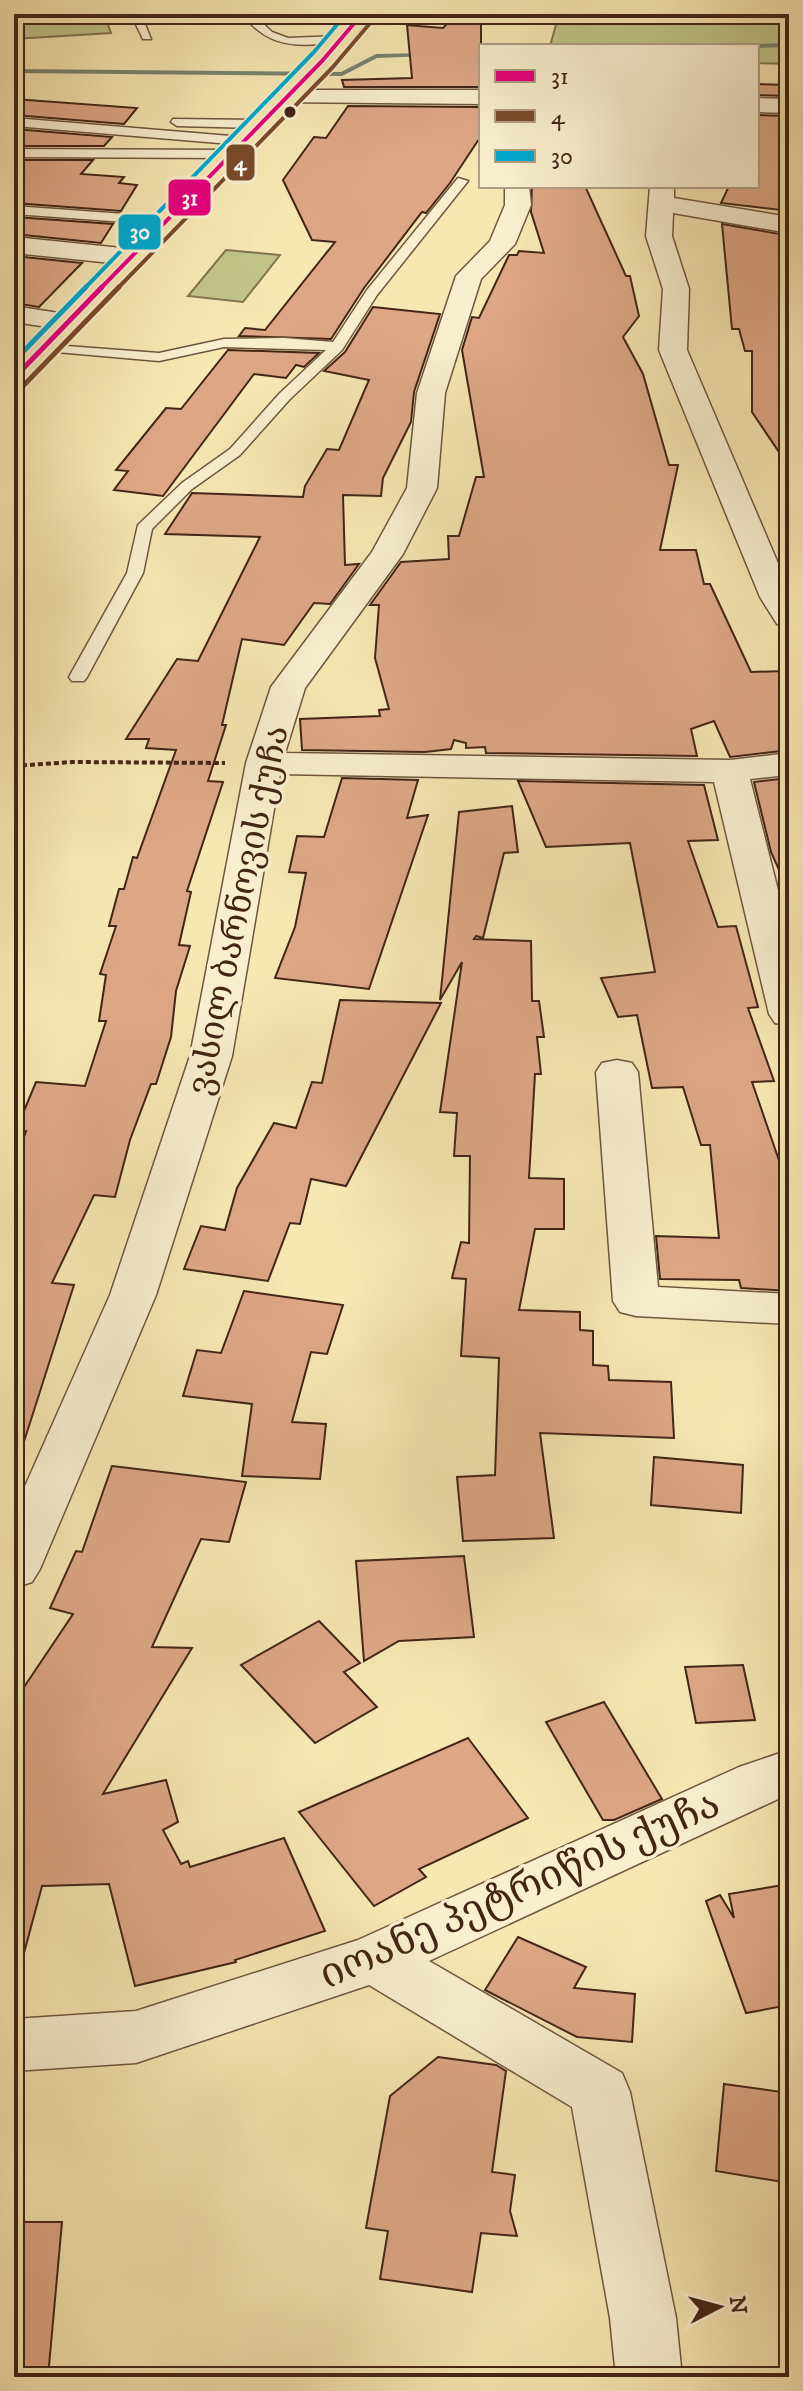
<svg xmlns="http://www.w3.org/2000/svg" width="803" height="2391" viewBox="0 0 803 2391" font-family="'IM FELL DW Pica','Noto Serif Georgian',serif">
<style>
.green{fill:#c1c489;stroke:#827450;stroke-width:2}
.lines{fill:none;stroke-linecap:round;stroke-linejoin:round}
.stream{fill:#79826e;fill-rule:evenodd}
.building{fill:#dda786;stroke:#432516;stroke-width:2}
.lane-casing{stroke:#70563d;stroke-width:3}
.street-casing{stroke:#70563d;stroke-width:3}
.primary-casing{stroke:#432516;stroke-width:3}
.path{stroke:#432516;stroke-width:4;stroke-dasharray:5 3;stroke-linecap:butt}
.lane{fill:#f9efce;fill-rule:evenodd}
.street{fill:#f9efce;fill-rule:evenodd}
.primary{fill:#f6e7b3;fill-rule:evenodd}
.bus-1-far1-casing{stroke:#f9efce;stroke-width:7}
.bus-1-casing{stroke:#f9efce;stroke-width:9}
.bus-2-far1-casing{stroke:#f9efce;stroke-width:7}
.bus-2-casing{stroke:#f9efce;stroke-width:9}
.bus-3-far1-casing{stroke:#f9efce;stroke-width:7}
.bus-3-casing{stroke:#f9efce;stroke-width:9}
.bus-1-far1{stroke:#e5007d;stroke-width:4}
.bus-1{stroke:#e5007d;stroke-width:5}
.bus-2-far1{stroke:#7a4b2a;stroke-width:4}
.bus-2{stroke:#7a4b2a;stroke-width:5}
.bus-3-far1{stroke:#00a9ce;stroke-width:4}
.bus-3{stroke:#00a9ce;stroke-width:5}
.bus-dot{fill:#432516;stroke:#f9efce;stroke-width:3}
.labels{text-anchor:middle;stroke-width:7;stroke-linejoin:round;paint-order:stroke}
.street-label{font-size:34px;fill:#432516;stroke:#f9efce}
.near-street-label{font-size:40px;fill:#432516;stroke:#f9efce}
.line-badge{stroke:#f9efce;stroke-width:3}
.badge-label{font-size:22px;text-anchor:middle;font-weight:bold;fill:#fff}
</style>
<rect width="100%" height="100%" fill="#f6e7b3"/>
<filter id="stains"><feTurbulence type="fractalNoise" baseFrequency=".0025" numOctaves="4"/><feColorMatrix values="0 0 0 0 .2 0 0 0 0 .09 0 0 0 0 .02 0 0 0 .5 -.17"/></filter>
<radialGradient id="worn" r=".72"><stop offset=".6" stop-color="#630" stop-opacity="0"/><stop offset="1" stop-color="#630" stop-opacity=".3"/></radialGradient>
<!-- green -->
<g class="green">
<path d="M 104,14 L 111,33 L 14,39 L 14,17 Z"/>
<path d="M 559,14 L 789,14 L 789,64 L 757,63 L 757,46 L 550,46 Z"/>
<path d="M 226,250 L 280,255 L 243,302 L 188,296 Z"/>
</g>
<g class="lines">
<!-- stream -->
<g class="stream">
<path d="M 789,43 L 789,47 L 757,48 L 757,46 L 754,46 L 757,44 Z"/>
<path d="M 426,53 L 428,56 L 377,58 L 342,76 L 14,73 L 14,69 L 341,72 L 376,54 Z"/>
</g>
</g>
<!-- building -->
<g class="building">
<path d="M 456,14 L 481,14 L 481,87 L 344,87 L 342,80 L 412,78 L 407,25 L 443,28 Z"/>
<path d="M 757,84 L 789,85 L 789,96 L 757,95 Z"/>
<path d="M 14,99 L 137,108 L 124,124 L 14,115 Z"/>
<path d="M 348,106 L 481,107 L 481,136 L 450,183 L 426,213 L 422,212 L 364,288 L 331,339 L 239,336 L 245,328 L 265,330 L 335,242 L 312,240 L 283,180 L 314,137 L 326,138 Z"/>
<path d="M 757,115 L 789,116 L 789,211 L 721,203 L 729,186 L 757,186 Z"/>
<path d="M 14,129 L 112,137 L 104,146 L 14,146 Z"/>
<path d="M 14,160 L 93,160 L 81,174 L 124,177 L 119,183 L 137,185 L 121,211 L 14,203 Z"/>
<path d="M 532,186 L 585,186 L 626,276 L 630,276 L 639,316 L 623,337 L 643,374 L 669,465 L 678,465 L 660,550 L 696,550 L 704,584 L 710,584 L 751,672 L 784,671 L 789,690 L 789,750 L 730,757 L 714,721 L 691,729 L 697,756 L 486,753 L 485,747 L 466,748 L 466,743 L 454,740 L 451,749 L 425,752 L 302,750 L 300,719 L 380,716 L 379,710 L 389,709 L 375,658 L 379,605 L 370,605 L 401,562 L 449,559 L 448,536 L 459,536 L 476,477 L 484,477 L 462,350 L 472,317 L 479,318 L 509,255 L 517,255 L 519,251 L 544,253 L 531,212 Z"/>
<path d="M 14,217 L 113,224 L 101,243 L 14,234 Z"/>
<path d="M 722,224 L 780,234 L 786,311 L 789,311 L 789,467 L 752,412 L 752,351 L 745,351 L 739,329 L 732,329 Z"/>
<path d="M 14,256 L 82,263 L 39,307 L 14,303 Z"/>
<path d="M 373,307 L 440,314 L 414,392 L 411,422 L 383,478 L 381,496 L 343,495 L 345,565 L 359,564 L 330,604 L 314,603 L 284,645 L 242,639 L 222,725 L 226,725 L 208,781 L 223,782 L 187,891 L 191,892 L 179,945 L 190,946 L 176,991 L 171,1037 L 156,1084 L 151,1084 L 130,1140 L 115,1197 L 94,1195 L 52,1283 L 74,1285 L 21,1451 L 14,1450 L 14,1165 L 26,1131 L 16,1130 L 36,1082 L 85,1086 L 106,1021 L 99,1021 L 106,975 L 100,974 L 116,926 L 109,926 L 119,889 L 124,889 L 133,857 L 137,858 L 176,750 L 146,748 L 149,739 L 126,739 L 177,659 L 198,661 L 260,537 L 165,534 L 192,493 L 303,497 L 305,486 L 327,449 L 339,450 L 369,380 L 324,371 L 345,352 Z"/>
<path d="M 228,350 L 319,353 L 304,367 L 296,365 L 286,378 L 254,374 L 163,496 L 114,490 L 128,471 L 116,470 L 166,408 L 181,409 Z"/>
<path d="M 342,778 L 418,780 L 407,818 L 428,815 L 369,989 L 275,978 L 295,927 L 306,873 L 289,872 L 297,836 L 324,837 Z"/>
<path d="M 789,778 L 789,892 L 771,852 L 754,782 Z"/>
<path d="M 518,781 L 704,785 L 718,840 L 688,841 L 718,927 L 736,926 L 758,1007 L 748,1008 L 774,1081 L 752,1082 L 782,1169 L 786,1169 L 789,1291 L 741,1288 L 739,1280 L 660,1279 L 656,1236 L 719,1238 L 710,1145 L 701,1145 L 683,1087 L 652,1088 L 637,1015 L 618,1017 L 601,978 L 655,972 L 630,843 L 546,847 Z"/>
<path d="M 512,806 L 518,852 L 504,853 L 483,938 L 476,936 L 474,939 L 531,941 L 532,1001 L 539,1001 L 544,1037 L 537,1037 L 541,1074 L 535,1074 L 529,1178 L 564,1179 L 564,1229 L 535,1229 L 519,1310 L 580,1312 L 580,1330 L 593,1331 L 593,1365 L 608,1366 L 609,1380 L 671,1382 L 674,1438 L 540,1433 L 554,1538 L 463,1541 L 457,1477 L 495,1475 L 499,1358 L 461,1356 L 466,1279 L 452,1278 L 461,1242 L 469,1243 L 470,1156 L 454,1156 L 457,1113 L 440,1112 L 462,962 L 440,1000 L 459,812 Z"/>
<path d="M 340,1000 L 441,1003 L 346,1186 L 311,1179 L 300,1224 L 290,1223 L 268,1281 L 184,1269 L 201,1226 L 225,1230 L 237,1188 L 274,1123 L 296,1128 L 312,1082 L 322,1083 Z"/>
<path d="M 244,1291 L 343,1305 L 327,1354 L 311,1352 L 292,1422 L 326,1424 L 320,1479 L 242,1476 L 252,1404 L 183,1396 L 197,1350 L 221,1353 Z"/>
<path d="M 654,1457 L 743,1465 L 741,1513 L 651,1505 Z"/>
<path d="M 112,1466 L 246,1482 L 229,1542 L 201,1539 L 152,1647 L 192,1648 L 103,1794 L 166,1780 L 178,1822 L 163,1830 L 181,1864 L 188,1861 L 190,1867 L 284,1838 L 325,1931 L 235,1960 L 236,1962 L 135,1986 L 109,1884 L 42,1886 L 24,1953 L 14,1951 L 14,1702 L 73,1614 L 50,1608 L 76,1551 L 82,1552 Z"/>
<path d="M 464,1556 L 474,1637 L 399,1641 L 364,1661 L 356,1561 Z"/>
<path d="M 319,1621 L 360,1663 L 344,1672 L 377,1707 L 315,1743 L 241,1665 Z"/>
<path d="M 743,1665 L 755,1720 L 696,1723 L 685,1667 Z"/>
<path d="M 604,1702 L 662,1799 L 614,1820 L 603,1820 L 546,1722 Z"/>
<path d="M 468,1738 L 528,1818 L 419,1869 L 426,1877 L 374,1906 L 299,1812 Z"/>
<path d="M 789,1884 L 789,2005 L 746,2013 L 706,1901 L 720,1895 L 734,1918 L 729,1894 Z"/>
<path d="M 518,1937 L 586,1967 L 574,1988 L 635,1994 L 632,2042 L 577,2037 L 485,1990 Z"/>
<path d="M 438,2057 L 496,2065 L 506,2071 L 492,2172 L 515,2175 L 510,2211 L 517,2236 L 481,2233 L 472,2292 L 380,2279 L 388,2231 L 366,2228 L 390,2096 Z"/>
<path d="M 724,2084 L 789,2093 L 789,2183 L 716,2171 Z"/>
<path d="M 14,2222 L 62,2222 L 48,2377 L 14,2377 Z"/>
</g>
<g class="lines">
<!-- lane casing -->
<g class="lane-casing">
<g id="lane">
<path d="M 131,14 L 141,14 L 151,39 L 143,39 Z"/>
<path d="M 242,14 L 253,14 L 272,32 L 288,38 L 340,36 L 346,39 C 338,43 330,43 321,44 C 287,47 264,42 242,14 Z"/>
<path d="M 14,118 L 243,137 L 249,141 L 243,145 L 14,126 Z"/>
<path d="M 173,119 L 260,120 L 266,124 L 260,128 L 177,126 L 171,122 Z"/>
<path d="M 14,149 L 231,150 L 237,154 L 231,158 L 14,157 Z"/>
<path d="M 458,178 L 468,181 L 377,295 L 342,350 L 290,399 L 240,455 L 192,489 L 152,529 L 143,573 L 87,677 L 84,681 L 72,681 L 69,677 L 127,573 L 138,525 L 182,483 L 230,449 L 280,393 L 326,350 L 224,347 L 159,361 L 45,351 L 40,350 L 40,344 L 159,353 L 224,339 L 284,338 L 333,342 L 367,290 Z"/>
<path d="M 14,206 L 166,217 L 172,221 L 166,225 L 14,214 Z"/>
</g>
</g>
<!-- street casing -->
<g class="street-casing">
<g id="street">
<path d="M 286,90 L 481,90 L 481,104 L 278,102 L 274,97 Z"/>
<path d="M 757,98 L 789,99 L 789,113 L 757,112 Z"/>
<path d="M 505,186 L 529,186 L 531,205 L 515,244 L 481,279 L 445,393 L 437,488 L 403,554 L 305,688 L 285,753 L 730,760 L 789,753 L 789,775 L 750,779 L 789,934 L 789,1026 L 775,1023 L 769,1014 L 714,782 L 280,774 L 232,1056 L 156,1295 L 40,1569 L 32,1582 L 14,1588 L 14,1511 L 110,1295 L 190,1056 L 246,763 L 271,687 L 372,552 L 407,488 L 417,393 L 456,276 L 490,241 L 505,205 Z"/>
<path d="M 650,186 L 674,186 L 674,198 L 789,217 L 789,233 L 673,213 L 672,236 L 689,289 L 687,350 L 789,589 L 789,627 L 777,624 L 760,597 L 659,350 L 663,289 L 646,236 Z"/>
<path d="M 14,237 L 131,249 L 144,257 L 131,265 L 14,253 Z"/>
<path d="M 14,306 L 78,316 L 82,322 L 78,328 L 68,330 L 14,322 Z"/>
<path d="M 617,1060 L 632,1063 L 638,1072 L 658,1287 L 789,1294 L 789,1324 L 636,1316 L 620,1312 L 613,1301 L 596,1072 L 602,1063 Z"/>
<path d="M 789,1750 L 789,1794 L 429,1961 L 622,2073 L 630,2092 L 676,2318 L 682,2377 L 616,2377 L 610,2318 L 572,2107 L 369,1985 L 136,2063 L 14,2071 L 14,2019 L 136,2011 L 358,1940 L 739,1767 Z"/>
</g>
</g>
<!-- primary casing -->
<g class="primary-casing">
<path id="primary" d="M 350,14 L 373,14 L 331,65 L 24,384 L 14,387 L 14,362 L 315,55 Z"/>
</g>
<!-- path -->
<path class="path" d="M 14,766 L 72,762 L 225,763"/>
<!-- lane -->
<use href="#lane" class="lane"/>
<!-- street -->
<use href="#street" class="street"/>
<!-- primary -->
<use href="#primary" class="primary"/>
<!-- bus-1-far1 casing -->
<g class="bus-1-far1-casing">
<path id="bus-1-far1" d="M 100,289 L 323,60 L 362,14"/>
</g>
<!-- bus-1 casing -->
<g class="bus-1-casing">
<path id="bus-1" d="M 14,378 L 102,287"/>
</g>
<!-- bus-2-far1 casing -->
<g class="bus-2-far1-casing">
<path id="bus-2-far1" d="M 117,289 L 332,68 L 371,22"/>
</g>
<!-- bus-2 casing -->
<g class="bus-2-casing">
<path id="bus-2" d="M 23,386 L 119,287"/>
</g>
<!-- bus-3-far1 casing -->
<g class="bus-3-far1-casing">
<path id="bus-3-far1" d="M 84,289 L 314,52 L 346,14"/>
</g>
<!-- bus-3 casing -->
<g class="bus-3-casing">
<path id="bus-3" d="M 14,361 L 86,287"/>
</g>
<!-- bus-1-far1 -->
<use href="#bus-1-far1" class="bus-1-far1"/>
<!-- bus-1 -->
<use href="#bus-1" class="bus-1"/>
<!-- bus-2-far1 -->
<use href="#bus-2-far1" class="bus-2-far1"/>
<!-- bus-2 -->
<use href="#bus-2" class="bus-2"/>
<!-- bus-3-far1 -->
<use href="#bus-3-far1" class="bus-3-far1"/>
<!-- bus-3 -->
<use href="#bus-3" class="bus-3"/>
</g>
<!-- markers -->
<circle class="bus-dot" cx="290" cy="112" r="7"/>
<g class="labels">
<!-- street labels -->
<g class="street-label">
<text transform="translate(237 910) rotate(-78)" y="12">ვასილ ბარნოვის ქუჩა</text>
</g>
<!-- near-street labels -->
<g class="near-street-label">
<text transform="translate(519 1888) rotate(-24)" y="14">იოანე პეტრიწის ქუჩა</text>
</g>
</g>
<g class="line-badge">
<rect x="225" y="143" width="31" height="39" rx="8" fill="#7a4b2a"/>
<rect x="167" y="178" width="45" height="39" rx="8" fill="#e5007d"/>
<rect x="117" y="213" width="45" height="38" rx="8" fill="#00a9ce"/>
</g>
<g class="badge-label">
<text x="240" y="170">4</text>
<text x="190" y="205">31</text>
<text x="140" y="239">30</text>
</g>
<!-- margin -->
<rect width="803" height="2391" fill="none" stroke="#f6e7b3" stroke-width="48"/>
<rect x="16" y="16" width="771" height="2359" fill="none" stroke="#432516" stroke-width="4"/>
<rect x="24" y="24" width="755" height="2343" fill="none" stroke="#432516" stroke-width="2"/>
<!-- legend -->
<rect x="479" y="44" width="280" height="144" fill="#f9efce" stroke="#b09e84" stroke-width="2"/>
<rect x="495" y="70" width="40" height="12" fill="#e5007d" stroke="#b09e84" stroke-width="2"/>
<text x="551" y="84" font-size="24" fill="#432516">31</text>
<rect x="495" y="110" width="40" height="12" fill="#7a4b2a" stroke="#b09e84" stroke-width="2"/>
<text x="551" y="124" font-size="24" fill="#432516">4</text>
<rect x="495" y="150" width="40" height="12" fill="#00a9ce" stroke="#b09e84" stroke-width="2"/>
<text x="551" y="164" font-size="24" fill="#432516">30</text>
<!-- north arrow -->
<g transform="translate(719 2307) rotate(84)" stroke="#f9efce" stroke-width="6" paint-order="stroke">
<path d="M0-6L14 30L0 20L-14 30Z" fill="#432516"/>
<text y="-12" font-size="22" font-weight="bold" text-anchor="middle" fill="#432516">N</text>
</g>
<rect width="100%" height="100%" filter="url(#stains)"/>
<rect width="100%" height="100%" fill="url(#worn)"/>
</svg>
